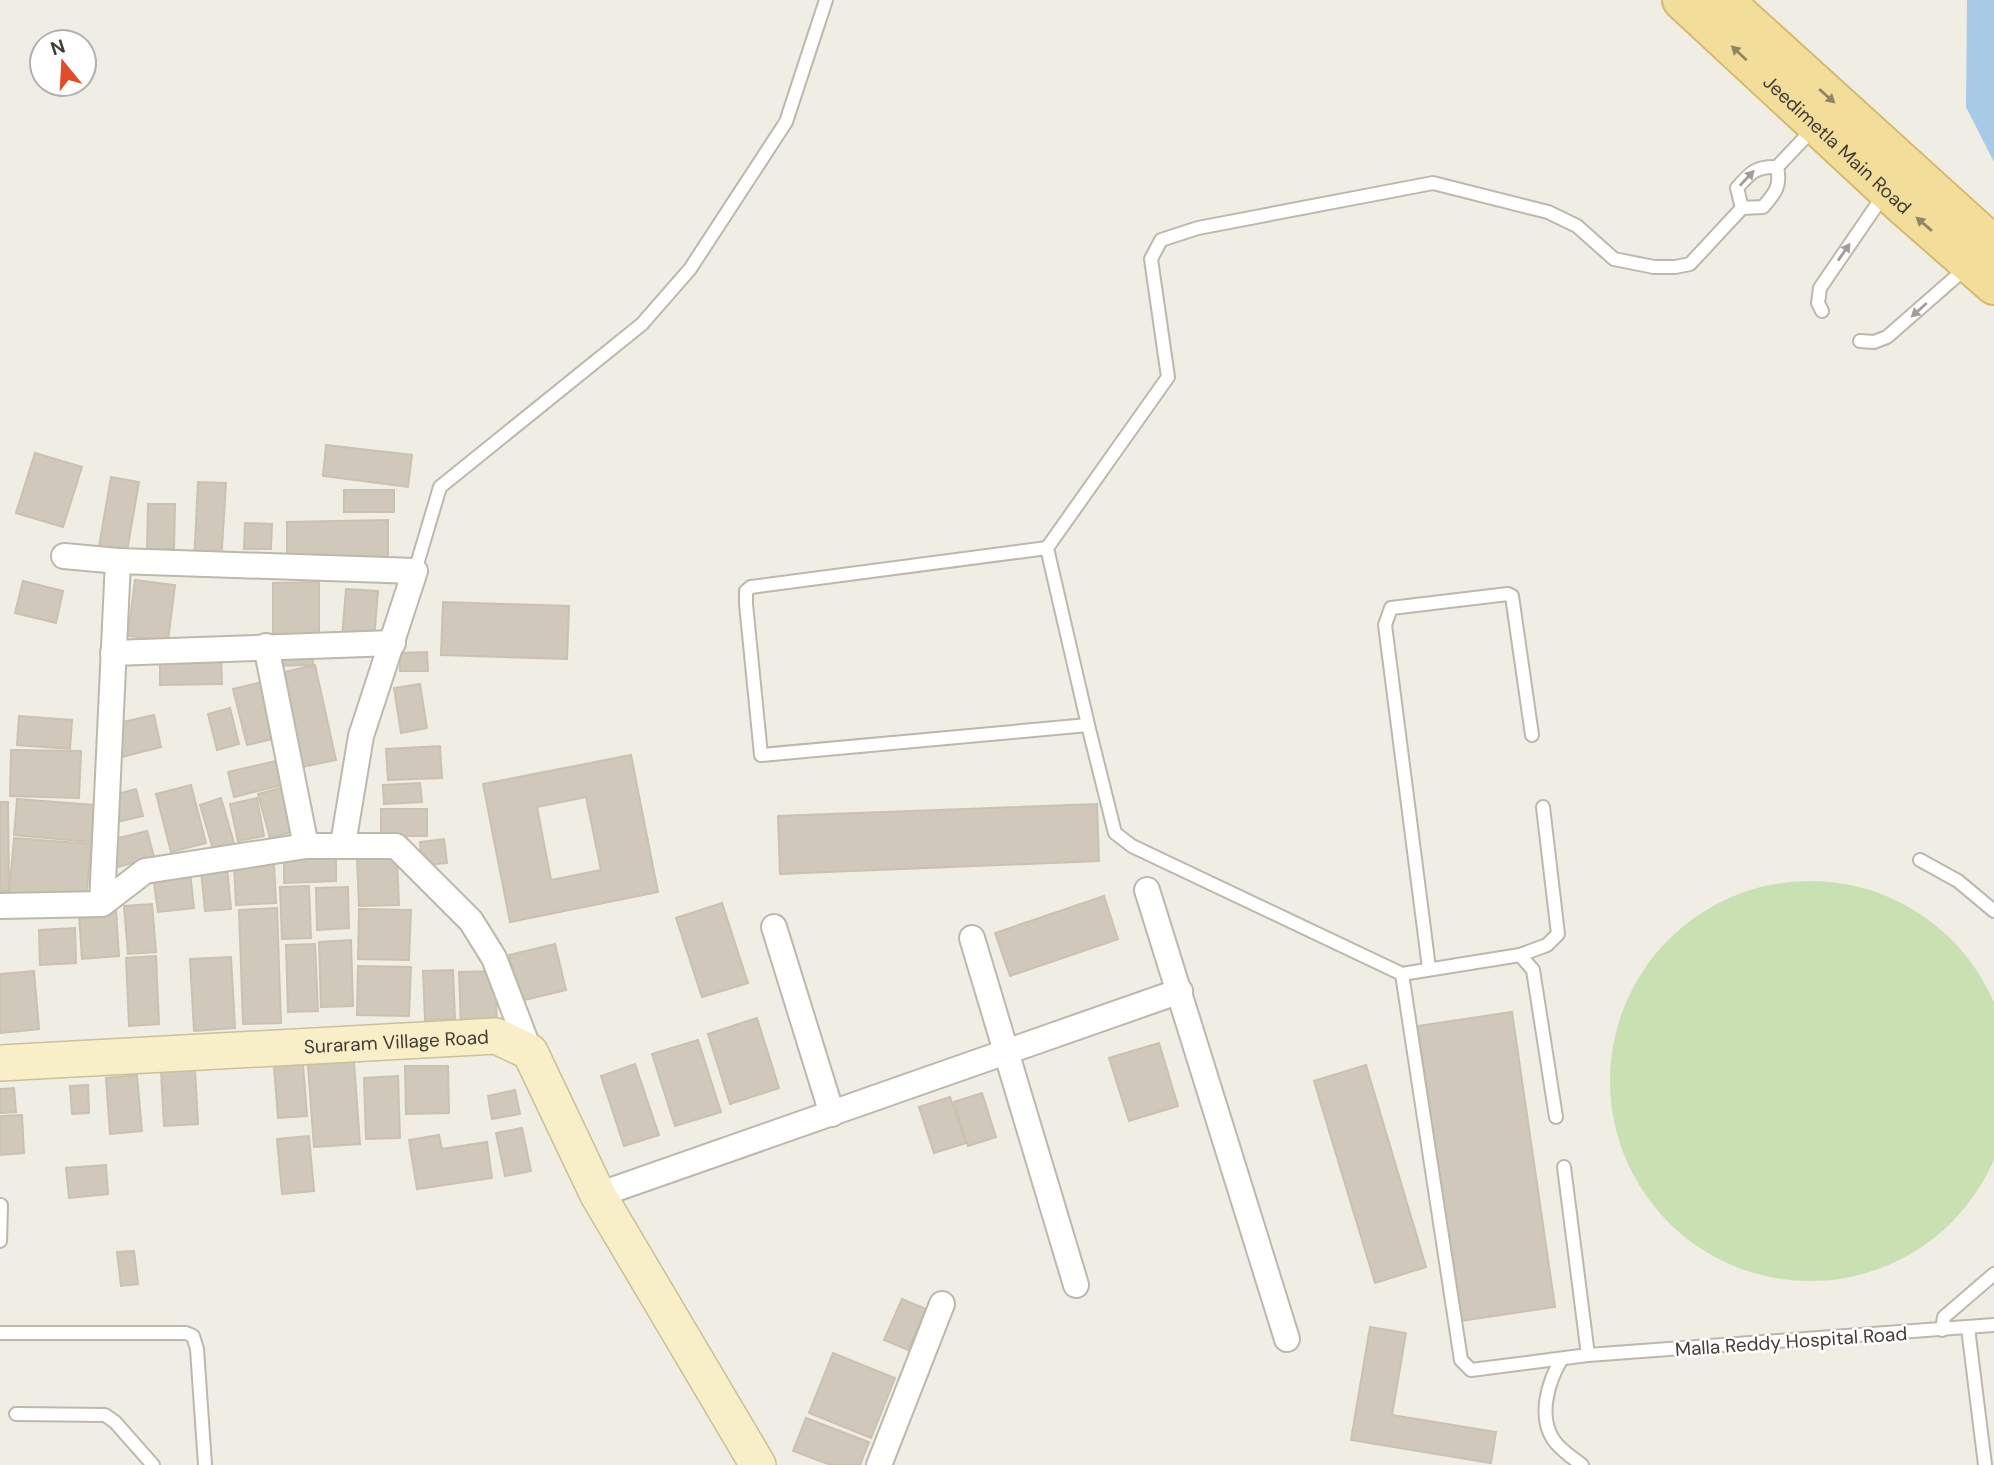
<svg xmlns="http://www.w3.org/2000/svg" width="1994" height="1465" viewBox="0 0 1994 1465" font-family="'DM Sans',sans-serif">
<style>
.park{fill:#c9e0b2}
.water{fill:#a7cae7}
.building{fill:#d0c9bb;stroke:#cac1b0;stroke-width:2;fill-rule:evenodd}
.lines{fill:none;stroke-linecap:round;stroke-linejoin:round}
.service-casing{stroke:#bdb8ab;stroke-width:16}
.minor-casing{stroke:#bdb8ab;stroke-width:28}
.secondary-casing{stroke:#cbc099;stroke-width:38}
.primary-casing{stroke:#d5ba6e;stroke-width:42}
.service{stroke:#fff;stroke-width:12}
.minor{stroke:#fff;stroke-width:24}
.secondary{stroke:#f8eec7;stroke-width:35}
.primary{stroke:#f2dd9b;stroke-width:38}
.oneway{fill:#918563}
.oneway2{fill:#a09e9a}
.labels{text-anchor:middle;stroke-width:5;stroke-linejoin:round;paint-order:stroke}
.street-label{font-size:19px;fill:#423d35;stroke:#fff}
</style>
<rect width="100%" height="100%" fill="#f0ede5"/>
<!-- park -->
<circle class="park" cx="1810" cy="1081" r="200"/>
<!-- water -->
<path class="water" d="M 1967,0 L 1994,0 L 1994,162 L 1966,107 Z"/>
<!-- building -->
<g class="building">
<path d="M 326,445 L 412,455 L 408,487 L 323,476 Z"/>
<path d="M 35,453 L 82,467 L 63,527 L 16,513 Z"/>
<path d="M 111,477 L 139,482 L 126,557 L 98,552 Z"/>
<path d="M 198,482 L 226,483 L 221,564 L 194,563 Z"/>
<rect x="344" y="490" width="50" height="22"/>
<path d="M 148,504 L 175,504 L 174,549 L 147,549 Z"/>
<path d="M 388,520 L 388,561 L 287,563 L 287,522 Z"/>
<path d="M 245,523 L 272,524 L 271,549 L 244,549 Z"/>
<path d="M 135,580 L 175,585 L 168,641 L 128,636 Z"/>
<path d="M 23,581 L 63,591 L 56,623 L 15,613 Z"/>
<path d="M 319,582 L 319,637 L 273,638 L 273,583 Z"/>
<path d="M 346,589 L 378,591 L 374,640 L 342,637 Z"/>
<path d="M 443,602 L 569,606 L 567,659 L 441,655 Z"/>
<path d="M 313,648 L 313,665 L 273,666 L 273,650 Z"/>
<path d="M 427,652 L 428,671 L 400,671 L 400,653 Z"/>
<path d="M 160,655 L 221,655 L 222,684 L 160,685 Z"/>
<path d="M 315,665 L 336,760 L 297,768 L 276,674 Z"/>
<path d="M 266,681 L 281,737 L 247,745 L 233,689 Z"/>
<path d="M 420,684 L 427,728 L 401,733 L 394,688 Z"/>
<path d="M 230,708 L 239,744 L 217,750 L 208,714 Z"/>
<path d="M 154,715 L 161,747 L 122,757 L 114,724 Z"/>
<path d="M 19,716 L 72,720 L 70,749 L 17,745 Z"/>
<path d="M 440,746 L 442,778 L 388,780 L 386,749 Z"/>
<path d="M 11,750 L 81,751 L 79,798 L 10,796 Z"/>
<path d="M 631,755 L 658,892 L 510,922 L 483,784 ZM 586,797 L 601,870 L 551,880 L 537,807 Z"/>
<path d="M 276,761 L 282,785 L 234,797 L 228,772 Z"/>
<path d="M 420,783 L 422,802 L 384,804 L 383,785 Z"/>
<path d="M 191,785 L 206,843 L 171,852 L 156,794 Z"/>
<path d="M 284,787 L 296,831 L 270,838 L 258,794 Z"/>
<path d="M 136,789 L 143,816 L 117,822 L 111,796 Z"/>
<path d="M 221,798 L 234,843 L 213,849 L 200,805 Z"/>
<path d="M 257,798 L 264,836 L 238,841 L 230,804 Z"/>
<path d="M 17,799 L 94,805 L 91,842 L 14,835 Z"/>
<path d="M 0,802 L 8,802 L 9,891 L 0,891 Z"/>
<path d="M 1097,804 L 1099,861 L 780,874 L 778,816 Z"/>
<rect x="381" y="809" width="46" height="27"/>
<path d="M 147,831 L 154,857 L 114,868 L 106,841 Z"/>
<path d="M 14,838 L 91,844 L 86,902 L 9,895 Z"/>
<path d="M 444,839 L 447,863 L 422,866 L 420,842 Z"/>
<path d="M 397,857 L 399,905 L 359,906 L 357,859 Z"/>
<path d="M 336,858 L 336,881 L 284,883 L 284,860 Z"/>
<path d="M 274,865 L 276,903 L 236,905 L 234,866 Z"/>
<path d="M 227,867 L 231,909 L 205,911 L 201,870 Z"/>
<path d="M 190,871 L 194,908 L 158,912 L 153,876 Z"/>
<path d="M 309,886 L 311,938 L 282,939 L 280,887 Z"/>
<path d="M 348,887 L 349,928 L 317,930 L 316,888 Z"/>
<path d="M 1104,896 L 1118,939 L 1010,976 L 995,933 Z"/>
<path d="M 722,903 L 748,983 L 702,997 L 676,918 Z"/>
<path d="M 152,904 L 156,952 L 128,954 L 124,906 Z"/>
<path d="M 277,908 L 281,1023 L 243,1024 L 239,910 Z"/>
<path d="M 359,909 L 411,910 L 409,960 L 358,959 Z"/>
<path d="M 116,911 L 119,956 L 82,959 L 79,914 Z"/>
<path d="M 75,928 L 76,963 L 40,965 L 39,930 Z"/>
<path d="M 351,940 L 353,1006 L 321,1007 L 319,942 Z"/>
<path d="M 315,944 L 318,1011 L 288,1012 L 286,945 Z"/>
<path d="M 555,944 L 566,990 L 520,1001 L 509,955 Z"/>
<path d="M 156,956 L 159,1024 L 129,1026 L 126,958 Z"/>
<path d="M 231,957 L 235,1028 L 194,1031 L 190,959 Z"/>
<path d="M 358,966 L 411,967 L 409,1016 L 357,1015 Z"/>
<path d="M 453,970 L 455,1019 L 425,1020 L 423,971 Z"/>
<path d="M 34,971 L 39,1029 L 0,1033 L 0,974 Z"/>
<path d="M 495,971 L 497,1026 L 461,1027 L 459,972 Z"/>
<path d="M 1512,1012 L 1555,1307 L 1460,1321 L 1417,1026 Z"/>
<path d="M 757,1018 L 779,1088 L 730,1104 L 708,1034 Z"/>
<path d="M 698,1040 L 721,1112 L 675,1126 L 652,1054 Z"/>
<path d="M 1159,1043 L 1178,1106 L 1129,1121 L 1109,1058 Z"/>
<path d="M 353,1049 L 360,1144 L 314,1147 L 307,1052 Z"/>
<path d="M 302,1052 L 307,1116 L 278,1118 L 273,1054 Z"/>
<path d="M 635,1064 L 659,1135 L 624,1146 L 601,1076 Z"/>
<path d="M 1366,1065 L 1426,1267 L 1375,1283 L 1314,1081 Z"/>
<path d="M 405,1066 L 448,1066 L 449,1113 L 406,1114 Z"/>
<path d="M 195,1069 L 198,1124 L 164,1126 L 161,1071 Z"/>
<path d="M 137,1075 L 142,1131 L 110,1134 L 106,1078 Z"/>
<path d="M 398,1076 L 400,1138 L 366,1139 L 364,1078 Z"/>
<path d="M 88,1085 L 89,1113 L 72,1114 L 70,1086 Z"/>
<path d="M 14,1088 L 16,1112 L 0,1113 L 0,1089 Z"/>
<path d="M 515,1090 L 520,1114 L 492,1119 L 488,1096 Z"/>
<path d="M 982,1093 L 996,1137 L 968,1146 L 954,1102 Z"/>
<path d="M 950,1097 L 966,1143 L 934,1153 L 919,1107 Z"/>
<path d="M 22,1115 L 24,1153 L 0,1155 L 0,1116 Z"/>
<path d="M 522,1128 L 531,1171 L 505,1176 L 496,1133 Z"/>
<path d="M 439,1135 L 442,1149 L 487,1142 L 492,1178 L 417,1189 L 409,1140 Z"/>
<path d="M 309,1136 L 314,1191 L 282,1194 L 277,1139 Z"/>
<path d="M 106,1165 L 108,1194 L 69,1198 L 66,1168 Z"/>
<path d="M 134,1251 L 138,1284 L 121,1286 L 117,1252 Z"/>
<path d="M 902,1299 L 926,1309 L 908,1350 L 884,1340 Z"/>
<path d="M 1370,1327 L 1406,1333 L 1392,1415 L 1496,1432 L 1491,1463 L 1351,1440 Z"/>
<path d="M 833,1353 L 895,1378 L 871,1438 L 809,1413 Z"/>
<path d="M 806,1418 L 869,1442 L 860,1465 L 831,1465 L 793,1451 Z"/>
</g>
<g class="lines">
<!-- service casing -->
<g class="service-casing">
<g id="service">
<path d="M 1742,208 L 1737,188 C 1750,173 1756,166 1777,167 L 1813,129"/>
<path d="M 1742,208 L 1763,207 C 1776,192 1781,186 1777,167"/>
<path d="M 1822,311 L 1818,303 L 1820,288 L 1885,193"/>
<path d="M 1860,341 L 1874,342 L 1887,337 L 1967,267"/>
<path d="M 1047,548 L 751,587 L 746,591 L 746,604 L 761,755 L 1088,725 L 1115,833 L 1132,846 L 1402,974 L 1520,955 L 1533,970 L 1556,1117"/>
<path d="M 415,571 L 440,487 L 642,324 L 690,269 L 786,122 L 826,0"/>
<path d="M 1088,725 L 1047,548 L 1168,377 L 1151,259 L 1161,240 L 1198,228 L 1433,183 L 1548,212 L 1577,226 L 1614,259 L 1654,267 L 1675,267 L 1690,264 L 1742,208"/>
<path d="M 1920,860 L 1958,881 L 1994,911"/>
<path d="M 1520,955 L 1547,945 L 1558,934 L 1543,807"/>
<path d="M 1429,968 L 1385,625 L 1391,608 L 1508,594 L 1512,596 L 1532,735"/>
<path d="M 1402,974 L 1461,1360 L 1471,1370 L 1588,1355 L 1564,1167"/>
<path d="M 0,1241 L 1,1205"/>
<path d="M 1968,1328 L 1985,1465"/>
<path d="M 1942,1330 L 1944,1317 L 1994,1274"/>
<path d="M 0,1333 L 186,1333 L 193,1336 L 197,1349 L 205,1465"/>
<path d="M 1588,1355 L 1994,1325"/>
<path d="M 1561,1360 C 1548,1382 1538,1416 1553,1439 C 1559,1449 1573,1458 1582,1465"/>
<path d="M 16,1414 L 105,1415 L 115,1422 L 153,1465"/>
</g>
</g>
<!-- minor casing -->
<g class="minor-casing">
<g id="minor">
<path d="M 64,556 L 118,561"/>
<path d="M 266,646 L 306,846"/>
<path d="M 113,653 L 393,643"/>
<path d="M 1147,890 L 1287,1339"/>
<path d="M 102,904 L 118,561 L 415,571 L 361,736 L 343,844"/>
<path d="M 0,906 L 102,904 L 145,871 L 306,846 L 396,846 L 471,921 L 494,958 L 530,1052"/>
<path d="M 774,927 L 832,1114"/>
<path d="M 972,938 L 1076,1285"/>
<path d="M 598,1195 L 1180,991"/>
<path d="M 879,1465 L 942,1304"/>
</g>
</g>
<!-- secondary casing -->
<g class="secondary-casing">
<g id="secondary">
<path id="s1" d="M 0,1063 L 496,1036 L 530,1052 L 598,1195 L 758,1465"/>
</g>
</g>
<!-- primary casing -->
<g class="primary-casing">
<g id="primary">
<path id="s2" d="M 1682,0 L 1905,207 L 1994,285"/>
<path d="M 1723,0 L 1994,246"/>
</g>
</g>
<!-- service -->
<use href="#service" class="service"/>
<!-- minor -->
<use href="#minor" class="minor"/>
<!-- secondary -->
<use href="#secondary" class="secondary"/>
<!-- primary -->
<use href="#primary" class="primary"/>
</g>
<!-- one-way arrows -->
<defs><path id="oneway-solid" d="M-6-.8H1V-3.2L6.5 0L1 3.2V.8H-6Z" transform="scale(1.75)"/></defs>
<g class="oneway">
<use href="#oneway-solid" transform="translate(1739 53) rotate(-137)"/>
<use href="#oneway-solid" transform="translate(1827 96) rotate(42)"/>
<use href="#oneway-solid" transform="translate(1924 224) rotate(-139)"/>
</g>
<g class="oneway2">
<use href="#oneway-solid" transform="translate(1747 178) rotate(-47)"/>
<use href="#oneway-solid" transform="translate(1844 252) rotate(-55)"/>
<use href="#oneway-solid" transform="translate(1919 310) rotate(138)"/>
</g>
<g class="labels">
<!-- street labels -->
<g class="street-label">
<text dy="7" stroke="none"><textPath href="#s2" startOffset="212">Jeedimetla Main Road</textPath></text>
<text dy="7" stroke="none"><textPath href="#s1" startOffset="397">Suraram Village Road</textPath></text>
<text transform="translate(1791 1341) rotate(-4)" y="7">Malla Reddy Hospital Road</text>
</g>
</g>
<!-- north arrow -->
<g transform="translate(63 63) rotate(342)"><circle r="33" fill="#ffffff" stroke="#b3b1ae" stroke-width="2"/>
<path d="M0-5L12 26L0 18L-12 26Z" fill="#e14d2b"/>
<text y="-10" font-size="19" font-weight="bold" text-anchor="middle" fill="#423d35">N</text>
</g>
</svg>
